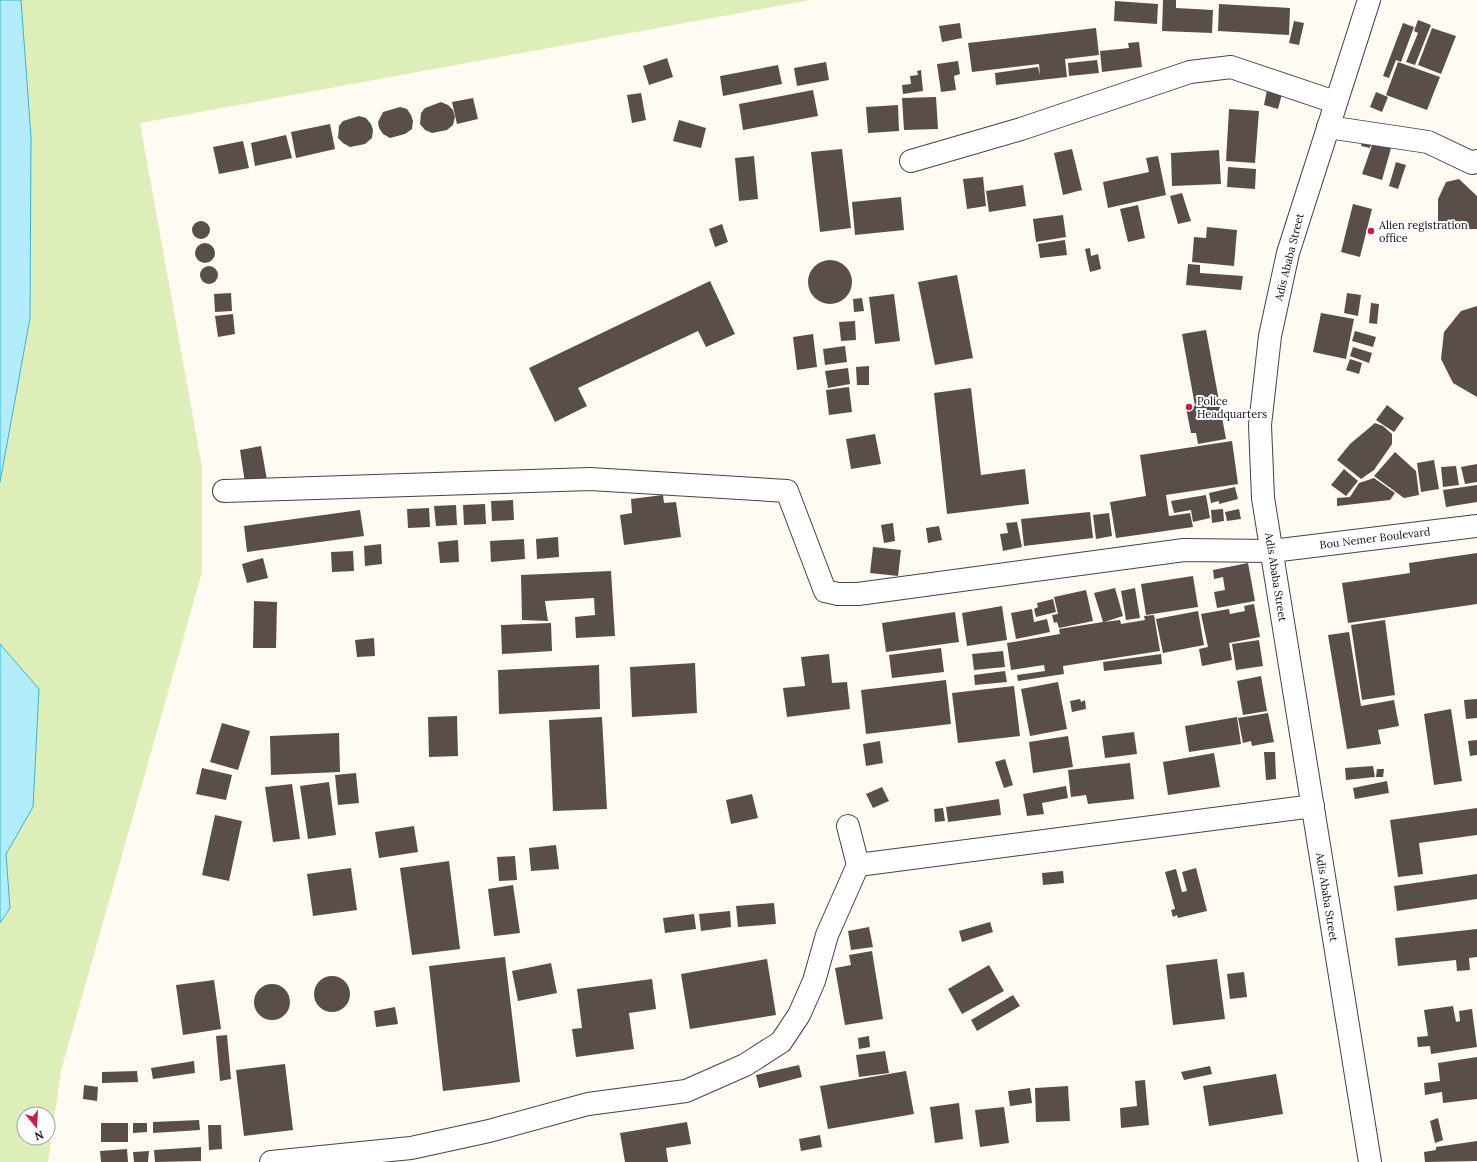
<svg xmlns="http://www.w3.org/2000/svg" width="1477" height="1162" viewBox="0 0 1477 1162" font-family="Lora,serif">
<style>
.green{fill:#deeeb9;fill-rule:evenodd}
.water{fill:#b3edfb;stroke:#34b4d8}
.building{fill:#5a4e4b}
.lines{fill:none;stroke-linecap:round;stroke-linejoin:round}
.minor-casing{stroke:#434343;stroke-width:24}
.minor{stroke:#fff;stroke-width:22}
.poi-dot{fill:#cc1c44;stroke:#fff;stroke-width:1.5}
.labels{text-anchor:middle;stroke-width:4;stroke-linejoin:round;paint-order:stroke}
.poi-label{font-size:11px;fill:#101010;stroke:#fff;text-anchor:start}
.street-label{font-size:11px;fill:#101010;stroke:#fff}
</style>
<rect width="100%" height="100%" fill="#fffbf3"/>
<!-- green -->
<path class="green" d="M 21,0 L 810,0 L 140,123 L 202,467 L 202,572 L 61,1071 L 48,1162 L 0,1162 L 0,923 L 10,908 L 6,854 L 33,807 L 39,689 L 0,644 L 0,482 L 30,318 ZM 24,1114 L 48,1114 L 48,1138 L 24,1138 Z"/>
<!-- water -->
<g class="water">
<path d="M 0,0 L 21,0 L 31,137 L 30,318 L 0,482 Z"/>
<path d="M 0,644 L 39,689 L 33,807 L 6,854 L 10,908 L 0,923 Z"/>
</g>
<!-- building -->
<g class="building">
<path d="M 1163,0 L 1176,0 L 1176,8 L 1213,10 L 1212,33 L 1162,31 Z"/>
<path d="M 1115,1 L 1158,4 L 1157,24 L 1114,21 Z"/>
<path d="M 1219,4 L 1290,8 L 1289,35 L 1218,31 Z"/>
<path d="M 1418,20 L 1431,25 L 1415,65 L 1406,62 L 1418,33 L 1414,31 Z"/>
<path d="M 1294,21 L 1304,23 L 1299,45 L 1289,43 Z"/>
<path d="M 960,23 L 962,38 L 942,42 L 939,26 Z"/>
<path d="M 1403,23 L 1414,27 L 1401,62 L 1396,60 L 1389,78 L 1383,76 Z"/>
<path d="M 1096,28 L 1099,55 L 1065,59 L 1067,77 L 996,85 L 995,73 L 1038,67 L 1040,75 L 1039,64 L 972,72 L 968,43 Z"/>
<path d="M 1432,28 L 1456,36 L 1441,74 L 1418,65 Z"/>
<path d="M 1139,42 L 1142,67 L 1102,72 L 1100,51 L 1129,48 L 1128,43 Z"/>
<path d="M 667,58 L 673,77 L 649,85 L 643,66 Z"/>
<path d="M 1097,60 L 1099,73 L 1069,76 L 1068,63 Z"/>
<path d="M 958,61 L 960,74 L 954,76 L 956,90 L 941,92 L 937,64 Z"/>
<path d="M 826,62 L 829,80 L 797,86 L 794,68 Z"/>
<path d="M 1398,62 L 1440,77 L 1427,110 L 1386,95 Z"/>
<path d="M 778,65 L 782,84 L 723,96 L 720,76 Z"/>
<path d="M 921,70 L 923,91 L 903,94 L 902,85 L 911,84 L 910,76 L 918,75 L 917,71 Z"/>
<path d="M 813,90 L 818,116 L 743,130 L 739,104 Z"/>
<path d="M 1267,90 L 1282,94 L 1278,109 L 1264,105 Z"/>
<path d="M 1376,92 L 1388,97 L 1382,112 L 1370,107 Z"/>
<path d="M 641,93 L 646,120 L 632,123 L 627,95 Z"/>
<path d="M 936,97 L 938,129 L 904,130 L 902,98 Z"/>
<path d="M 473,98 L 478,119 L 457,124 L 452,102 Z"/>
<path d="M 441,102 L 448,105 L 453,110 L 455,117 L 453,125 L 447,130 L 432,133 L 425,130 L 420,124 L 421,113 L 425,108 Z"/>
<path d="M 898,105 L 899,131 L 868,133 L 866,107 Z"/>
<path d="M 400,107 L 407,109 L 411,115 L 413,121 L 412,129 L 405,134 L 390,138 L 383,134 L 379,128 L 378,122 L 383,112 Z"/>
<path d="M 1229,109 L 1259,111 L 1255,163 L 1226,161 Z"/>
<path d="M 359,116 L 366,118 L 371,124 L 373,130 L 372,138 L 365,144 L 350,147 L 343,143 L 338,138 L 339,126 L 343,121 Z"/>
<path d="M 679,120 L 706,128 L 701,148 L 673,141 Z"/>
<path d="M 330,124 L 335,149 L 296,158 L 291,132 Z"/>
<path d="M 1366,128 L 1375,131 L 1370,148 L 1361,146 Z"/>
<path d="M 1378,128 L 1395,134 L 1382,180 L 1362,174 Z"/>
<path d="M 286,135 L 292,158 L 255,166 L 251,143 Z"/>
<path d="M 243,141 L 249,168 L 219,174 L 213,147 Z"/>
<path d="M 842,149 L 851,228 L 820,232 L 811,152 Z"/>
<path d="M 1072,149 L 1082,190 L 1063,195 L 1054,153 Z"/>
<path d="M 1219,150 L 1221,184 L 1172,186 L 1171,153 Z"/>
<path d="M 754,156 L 758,199 L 739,201 L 735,158 Z"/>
<path d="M 1158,156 L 1166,195 L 1108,208 L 1103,182 L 1149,172 L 1146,158 Z"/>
<path d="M 1396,162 L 1406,165 L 1398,189 L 1389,186 Z"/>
<path d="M 1228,167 L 1256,169 L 1255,189 L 1227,187 Z"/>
<path d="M 983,177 L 986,206 L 967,209 L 963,179 Z"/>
<path d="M 1459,179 L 1477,196 L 1477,229 L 1438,230 L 1438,199 L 1446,182 Z"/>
<path d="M 1023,185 L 1026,206 L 989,212 L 986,191 Z"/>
<path d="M 1182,193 L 1191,221 L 1178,224 L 1170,196 Z"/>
<path d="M 901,197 L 904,230 L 855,235 L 852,202 Z"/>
<path d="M 1353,204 L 1372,209 L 1360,257 L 1341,252 Z"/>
<path d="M 1138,205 L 1145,238 L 1128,242 L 1120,209 Z"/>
<path d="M 1063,215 L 1066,237 L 1036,242 L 1033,219 Z"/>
<circle cx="201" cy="230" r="9"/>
<path d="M 722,224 L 728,242 L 715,247 L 709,229 Z"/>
<path d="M 1207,227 L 1237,230 L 1234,266 L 1192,262 L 1194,237 L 1206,238 Z"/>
<path d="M 1065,240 L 1067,255 L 1040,258 L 1038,244 Z"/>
<circle cx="205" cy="253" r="10"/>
<path d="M 1090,248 L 1091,256 L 1098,254 L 1101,269 L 1090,272 L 1085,249 Z"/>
<circle cx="830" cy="282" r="22"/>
<path d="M 1188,264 L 1200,265 L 1200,273 L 1243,276 L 1241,290 L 1186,285 Z"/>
<circle cx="209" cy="275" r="9"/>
<path d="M 957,275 L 973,358 L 935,365 L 918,282 Z"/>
<path d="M 710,281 L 735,334 L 706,347 L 698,331 L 578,388 L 587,406 L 555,422 L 529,368 Z"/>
<path d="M 231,293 L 232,311 L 215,312 L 214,294 Z"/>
<path d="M 1347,293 L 1361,295 L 1358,316 L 1344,313 Z"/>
<path d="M 894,294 L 900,341 L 875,344 L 869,297 Z"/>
<path d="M 862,298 L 864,311 L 854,312 L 853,299 Z"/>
<path d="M 1371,303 L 1379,304 L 1377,324 L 1369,323 Z"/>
<path d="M 1477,306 L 1477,397 L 1453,383 L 1441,359 L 1444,332 L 1461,311 Z"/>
<path d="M 1321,313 L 1354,319 L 1346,359 L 1313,352 Z"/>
<path d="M 233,314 L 235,334 L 218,337 L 215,316 Z"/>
<path d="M 855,321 L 856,340 L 841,341 L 839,322 Z"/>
<path d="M 1206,330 L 1226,439 L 1198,444 L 1196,433 L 1191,433 L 1186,408 L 1195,406 L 1182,334 Z"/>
<path d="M 1355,331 L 1376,337 L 1373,347 L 1352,341 Z"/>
<path d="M 813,334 L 817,367 L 797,370 L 793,337 Z"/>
<path d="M 845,346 L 847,362 L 825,365 L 823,349 Z"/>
<path d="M 1353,347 L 1372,353 L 1369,363 L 1350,356 Z"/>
<path d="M 1350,359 L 1362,363 L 1359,374 L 1346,370 Z"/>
<path d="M 869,366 L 869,385 L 857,385 L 856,367 Z"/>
<path d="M 848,368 L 850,384 L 828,388 L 825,371 Z"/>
<path d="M 849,387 L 852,412 L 829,415 L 826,390 Z"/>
<path d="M 971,388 L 981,475 L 1025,469 L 1029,504 L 947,514 L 934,393 Z"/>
<path d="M 1387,405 L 1404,418 L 1394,432 L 1376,420 Z"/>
<path d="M 1375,423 L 1383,426 L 1392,434 L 1392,444 L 1374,470 L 1361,479 L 1337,460 L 1350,444 Z"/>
<path d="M 875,434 L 881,464 L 851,469 L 846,439 Z"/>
<path d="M 1232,441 L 1238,484 L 1166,495 L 1169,516 L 1190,513 L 1193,527 L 1116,538 L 1110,502 L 1146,496 L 1140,455 Z"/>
<path d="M 261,446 L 267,480 L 245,483 L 240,450 Z"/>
<path d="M 1395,452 L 1416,471 L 1419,495 L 1404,498 L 1374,476 Z"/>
<path d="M 1434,460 L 1439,489 L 1421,492 L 1417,463 Z"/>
<path d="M 1477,464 L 1477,482 L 1465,484 L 1461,467 Z"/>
<path d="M 1456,466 L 1459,485 L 1443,487 L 1441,467 Z"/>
<path d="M 1344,469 L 1358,481 L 1346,496 L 1331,485 Z"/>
<path d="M 1374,478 L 1395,493 L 1390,500 L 1337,506 L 1337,498 L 1350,497 L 1359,483 Z"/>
<path d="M 1477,485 L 1477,502 L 1446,507 L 1443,490 Z"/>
<path d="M 1235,487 L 1238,499 L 1219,504 L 1219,501 L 1211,503 L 1209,493 Z"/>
<path d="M 663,495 L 664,503 L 676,502 L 681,537 L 624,545 L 620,515 L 632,513 L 631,499 Z"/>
<path d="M 1206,495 L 1210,518 L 1193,522 L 1191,510 L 1174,513 L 1171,501 Z"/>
<path d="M 513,500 L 514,520 L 492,521 L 491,501 Z"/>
<path d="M 485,504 L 486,524 L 464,525 L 463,505 Z"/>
<path d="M 456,505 L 457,525 L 436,526 L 434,506 Z"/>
<path d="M 429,508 L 430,527 L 408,528 L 407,509 Z"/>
<path d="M 1223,509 L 1224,521 L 1212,523 L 1211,510 Z"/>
<path d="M 1239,509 L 1241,519 L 1227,521 L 1225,512 Z"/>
<path d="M 360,510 L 364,536 L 247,552 L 244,526 Z"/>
<path d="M 1090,512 L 1093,538 L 1024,546 L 1021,519 Z"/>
<path d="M 1109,513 L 1112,536 L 1096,539 L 1093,515 Z"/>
<path d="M 1017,522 L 1022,547 L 1003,551 L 1000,534 L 1008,533 L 1006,523 Z"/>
<path d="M 893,523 L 895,541 L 884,543 L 881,525 Z"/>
<path d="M 939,526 L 942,540 L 928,543 L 926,528 Z"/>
<path d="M 558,537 L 559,557 L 537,559 L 536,539 Z"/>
<path d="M 524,539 L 525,559 L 491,562 L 490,541 Z"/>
<path d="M 458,540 L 459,562 L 440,563 L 438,542 Z"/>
<path d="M 381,544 L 382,564 L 365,566 L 364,546 Z"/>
<path d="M 873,547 L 901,550 L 898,576 L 870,573 Z"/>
<path d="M 353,551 L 354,571 L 332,572 L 331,552 Z"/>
<path d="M 1477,553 L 1477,604 L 1348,623 L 1342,583 L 1410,573 L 1409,563 Z"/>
<path d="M 263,558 L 268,578 L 247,583 L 242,564 Z"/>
<path d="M 1248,563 L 1255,601 L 1217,608 L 1214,592 L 1225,590 L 1223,577 L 1214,579 L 1213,570 Z"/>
<path d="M 611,571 L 615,636 L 576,638 L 575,617 L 595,615 L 594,598 L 545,601 L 548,621 L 522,620 L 521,575 Z"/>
<path d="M 1193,576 L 1198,607 L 1146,615 L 1141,584 Z"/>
<path d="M 1115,588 L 1123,616 L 1104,622 L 1120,620 L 1121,624 L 1145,620 L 1144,616 L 1154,615 L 1160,651 L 1063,666 L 1064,674 L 1018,681 L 1017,675 L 1045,671 L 1044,665 L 1011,670 L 1007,643 L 1060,634 L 1059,629 L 1103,622 L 1094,593 Z"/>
<path d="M 1135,588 L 1140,618 L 1126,620 L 1121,591 Z"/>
<path d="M 1086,590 L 1093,621 L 1059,628 L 1057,622 L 1054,623 L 1052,615 L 1058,614 L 1054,597 Z"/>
<path d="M 1053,599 L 1056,612 L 1036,617 L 1034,609 L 1038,607 L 1037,603 Z"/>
<path d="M 254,601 L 277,602 L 276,648 L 253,648 Z"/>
<path d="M 1254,604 L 1260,637 L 1229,643 L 1232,660 L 1202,666 L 1199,649 L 1208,647 L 1201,614 L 1229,609 L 1230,614 L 1245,611 L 1244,606 Z"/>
<path d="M 1002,606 L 1007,640 L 967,646 L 962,613 Z"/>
<path d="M 1032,609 L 1034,622 L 1047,619 L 1050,632 L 1016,639 L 1011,613 Z"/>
<path d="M 1198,611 L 1204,645 L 1163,653 L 1156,619 Z"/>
<path d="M 955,612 L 959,642 L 886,652 L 882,623 Z"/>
<path d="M 1385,620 L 1395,695 L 1362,700 L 1351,625 Z"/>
<path d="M 551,623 L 552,651 L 502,654 L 501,625 Z"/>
<path d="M 1349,632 L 1361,706 L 1394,700 L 1399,726 L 1378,730 L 1381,744 L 1347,749 L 1328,635 Z"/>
<path d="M 374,638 L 375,656 L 357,657 L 355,640 Z"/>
<path d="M 1259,640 L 1263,666 L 1236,670 L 1232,644 Z"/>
<path d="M 941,648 L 944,672 L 892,678 L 889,655 Z"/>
<path d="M 1003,651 L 1005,667 L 974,670 L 972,654 Z"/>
<path d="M 829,654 L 832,683 L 847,682 L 850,709 L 787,717 L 783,688 L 805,686 L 801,657 Z"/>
<path d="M 1161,654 L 1162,664 L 1104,671 L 1103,662 Z"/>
<path d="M 695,663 L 697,713 L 632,717 L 630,667 Z"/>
<path d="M 599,665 L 600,709 L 499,714 L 498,670 Z"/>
<path d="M 1005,671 L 1007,682 L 975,685 L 974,675 Z"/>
<path d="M 1261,676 L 1267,711 L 1243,715 L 1237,681 Z"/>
<path d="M 946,680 L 951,724 L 866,734 L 861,690 Z"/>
<path d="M 1058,682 L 1067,729 L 1030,736 L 1021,689 Z"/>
<path d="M 1014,686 L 1020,736 L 958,743 L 952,693 Z"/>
<path d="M 1080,699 L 1081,702 L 1085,700 L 1086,709 L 1072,712 L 1070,701 Z"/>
<path d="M 1477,699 L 1477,718 L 1466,719 L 1464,700 Z"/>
<path d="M 1451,709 L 1462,781 L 1434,785 L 1424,714 Z"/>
<path d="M 1268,713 L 1274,742 L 1252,746 L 1251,741 L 1243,743 L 1238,718 Z"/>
<path d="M 457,716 L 458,756 L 429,757 L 428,717 Z"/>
<path d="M 602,717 L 607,809 L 553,811 L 549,720 Z"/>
<path d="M 1237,717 L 1241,744 L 1189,752 L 1185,726 Z"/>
<path d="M 222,723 L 250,731 L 238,770 L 210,762 Z"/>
<path d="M 1134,732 L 1137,754 L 1105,758 L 1102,736 Z"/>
<path d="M 339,733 L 340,772 L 271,775 L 270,736 Z"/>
<path d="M 1068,736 L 1073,767 L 1033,773 L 1029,742 Z"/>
<path d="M 1477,740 L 1477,755 L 1470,756 L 1468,741 Z"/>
<path d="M 880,741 L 883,763 L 866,766 L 863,744 Z"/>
<path d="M 1264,752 L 1275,752 L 1276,779 L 1266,780 Z"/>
<path d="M 1214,753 L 1220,787 L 1168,795 L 1163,762 Z"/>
<path d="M 1005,759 L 1013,785 L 1004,788 L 995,762 Z"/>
<path d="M 1130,763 L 1134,799 L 1088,804 L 1086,795 L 1071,797 L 1068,770 Z"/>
<path d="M 1373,766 L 1375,777 L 1346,780 L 1345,768 Z"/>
<path d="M 202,768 L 232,775 L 226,800 L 196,794 Z"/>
<path d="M 1377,769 L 1384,769 L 1383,777 L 1376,777 Z"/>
<path d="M 356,773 L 359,803 L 338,805 L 335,775 Z"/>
<path d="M 1387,781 L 1389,793 L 1355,799 L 1353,788 Z"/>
<path d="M 329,782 L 336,835 L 308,839 L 300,786 Z"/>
<path d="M 292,784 L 300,839 L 273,842 L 265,787 Z"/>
<path d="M 1066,786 L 1068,798 L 1042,803 L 1044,814 L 1027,816 L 1023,794 Z"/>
<path d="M 882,787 L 889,801 L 873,808 L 866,794 Z"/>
<path d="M 752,794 L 758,818 L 731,824 L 726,800 Z"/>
<path d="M 999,799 L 1001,815 L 948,822 L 946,807 Z"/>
<path d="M 943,808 L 945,821 L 935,822 L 934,809 Z"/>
<path d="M 1477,808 L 1477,835 L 1419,843 L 1423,874 L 1398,877 L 1390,820 Z"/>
<path d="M 215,815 L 242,821 L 229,881 L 202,875 Z"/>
<path d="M 414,826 L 418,852 L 379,858 L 375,832 Z"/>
<path d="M 556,845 L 559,869 L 531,871 L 529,848 Z"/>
<path d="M 515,856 L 517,880 L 499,881 L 497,857 Z"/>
<path d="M 449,861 L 460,949 L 412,955 L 400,868 Z"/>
<path d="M 351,868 L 357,910 L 313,916 L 307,874 Z"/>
<path d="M 1196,868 L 1207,911 L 1178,918 L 1177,915 L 1173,917 L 1171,910 L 1175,909 L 1165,872 L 1176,869 L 1182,892 L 1187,891 L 1182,872 Z"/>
<path d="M 1063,871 L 1064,883 L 1043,885 L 1042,873 Z"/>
<path d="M 1477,874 L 1477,899 L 1397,911 L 1394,886 Z"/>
<path d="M 513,885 L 520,933 L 494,936 L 488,889 Z"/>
<path d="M 774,903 L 776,924 L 738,927 L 736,906 Z"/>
<path d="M 730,911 L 731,927 L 701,931 L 699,914 Z"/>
<path d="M 694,914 L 696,929 L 665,933 L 663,918 Z"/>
<path d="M 990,922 L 993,932 L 962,942 L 959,931 Z"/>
<path d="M 869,927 L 873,947 L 851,950 L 848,931 Z"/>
<path d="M 1477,929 L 1477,957 L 1469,958 L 1470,970 L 1457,971 L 1456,960 L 1398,966 L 1395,938 Z"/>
<path d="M 872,951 L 883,1019 L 845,1025 L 835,968 L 851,965 L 849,955 Z"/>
<path d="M 505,957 L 520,1082 L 443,1091 L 429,966 Z"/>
<path d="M 767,959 L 776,1015 L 690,1029 L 681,974 Z"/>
<path d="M 1217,959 L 1225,1019 L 1173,1025 L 1166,965 Z"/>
<path d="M 551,963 L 557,993 L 518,1001 L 512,971 Z"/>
<path d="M 989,965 L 1004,991 L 962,1014 L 948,989 Z"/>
<path d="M 1244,972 L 1247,997 L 1230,999 L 1227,974 Z"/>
<circle cx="332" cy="994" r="18"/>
<path d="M 652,979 L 656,1009 L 629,1013 L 634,1049 L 576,1057 L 572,1029 L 582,1028 L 577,989 Z"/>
<path d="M 214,980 L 221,1029 L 183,1035 L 176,985 Z"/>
<circle cx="272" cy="1002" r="18"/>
<path d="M 1013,995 L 1020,1006 L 977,1031 L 971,1020 Z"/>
<path d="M 1453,1006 L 1456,1022 L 1460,1021 L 1459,1011 L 1472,1009 L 1477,1047 L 1431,1054 L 1430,1046 L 1418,1047 L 1417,1037 L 1428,1036 L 1424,1010 Z"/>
<path d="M 395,1007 L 398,1024 L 376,1027 L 374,1011 Z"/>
<path d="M 227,1035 L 231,1079 L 220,1081 L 216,1036 Z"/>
<path d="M 869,1036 L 870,1047 L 859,1049 L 858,1038 Z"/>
<path d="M 885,1051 L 889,1073 L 859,1077 L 856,1055 Z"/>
<path d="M 1477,1057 L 1477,1099 L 1443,1103 L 1442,1092 L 1425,1095 L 1424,1083 L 1440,1081 L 1438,1063 Z"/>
<path d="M 194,1061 L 195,1073 L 153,1079 L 151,1068 Z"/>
<path d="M 285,1064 L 293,1130 L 244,1136 L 236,1070 Z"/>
<path d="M 799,1065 L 802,1077 L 759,1088 L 756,1075 Z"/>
<path d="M 1210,1066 L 1212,1074 L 1184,1080 L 1181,1072 Z"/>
<path d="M 137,1071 L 138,1082 L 102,1083 L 102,1072 Z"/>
<path d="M 906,1071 L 914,1114 L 828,1129 L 820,1086 Z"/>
<path d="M 1276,1074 L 1283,1114 L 1209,1126 L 1203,1086 Z"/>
<path d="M 1145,1080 L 1149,1125 L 1121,1128 L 1120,1108 L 1137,1106 L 1135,1081 Z"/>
<path d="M 84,1085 L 98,1087 L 97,1101 L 83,1099 Z"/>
<path d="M 1068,1086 L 1070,1121 L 1036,1122 L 1035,1088 Z"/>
<path d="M 1030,1088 L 1032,1103 L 1010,1106 L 1008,1091 Z"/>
<path d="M 959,1103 L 963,1139 L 935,1143 L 930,1107 Z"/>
<path d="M 1004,1107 L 1009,1143 L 980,1147 L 975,1110 Z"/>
<path d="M 1438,1118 L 1443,1140 L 1435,1143 L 1430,1121 Z"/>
<path d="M 199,1120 L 200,1130 L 153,1133 L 153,1122 Z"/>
<path d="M 687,1122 L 691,1144 L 666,1148 L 668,1162 L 625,1162 L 620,1133 Z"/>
<rect x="101" y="1123" width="27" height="19"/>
<path d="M 133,1123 L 147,1123 L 147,1132 L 133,1133 Z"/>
<path d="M 208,1125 L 221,1125 L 222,1149 L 209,1150 Z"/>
<path d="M 820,1135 L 822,1147 L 801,1151 L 799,1139 Z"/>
<path d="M 1477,1141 L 1477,1161 L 1425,1162 L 1424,1152 L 1436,1150 L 1436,1147 Z"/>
<path d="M 201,1147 L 201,1161 L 155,1162 L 154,1150 Z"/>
<path d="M 127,1149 L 128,1162 L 101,1162 L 100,1151 Z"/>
<path d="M 149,1151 L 148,1162 L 134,1162 L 133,1152 Z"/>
</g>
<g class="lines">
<!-- minor casing -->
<g class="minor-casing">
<g id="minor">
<path d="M 1369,0 L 1288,253 L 1270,336 L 1260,425 L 1263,498 L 1370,1162"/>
<path d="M 1328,127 L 1428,142 L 1472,163 L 1477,161"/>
<path d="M 911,161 L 1021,129 L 1190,72 L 1231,67 L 1335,102"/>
<path d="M 224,491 L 590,479 L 787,491 L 825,591 L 838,594 L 858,594 L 1184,550 L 1272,551 L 1477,526"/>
<path d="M 858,865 L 1313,806"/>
<path d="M 271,1162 L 411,1148 L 489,1131 L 588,1104 L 686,1091 L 745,1065 L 781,1042 L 799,1015 L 814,981 L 827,935 L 858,865 L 848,826"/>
</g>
</g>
<!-- minor -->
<use href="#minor" class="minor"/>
</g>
<!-- markers -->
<g class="poi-dot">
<circle cx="1371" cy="231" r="4"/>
<circle cx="1189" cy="407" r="4"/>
</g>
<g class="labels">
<!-- poi labels -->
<g class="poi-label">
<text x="1379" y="229">Alien registration<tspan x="1379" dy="13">office</tspan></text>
<text x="1197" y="405">Police<tspan x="1197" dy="13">Headquarters</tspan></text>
</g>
<!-- street labels -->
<g class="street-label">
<text transform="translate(1289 257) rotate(-76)" y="4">Adis Ababa Street</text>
<text transform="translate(1375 538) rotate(-7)" y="4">Bou Nemer Boulevard</text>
<text transform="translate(1276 577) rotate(81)" y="4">Adis Ababa Street</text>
<text transform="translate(1327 897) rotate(81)" y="4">Adis Ababa Street</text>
</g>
</g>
<!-- north arrow -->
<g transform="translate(36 1126) rotate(162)"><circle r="19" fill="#ffffff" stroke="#9f9f9f"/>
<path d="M0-3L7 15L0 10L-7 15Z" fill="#cc1c44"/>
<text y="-6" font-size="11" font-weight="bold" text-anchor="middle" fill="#101010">N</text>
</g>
</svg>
